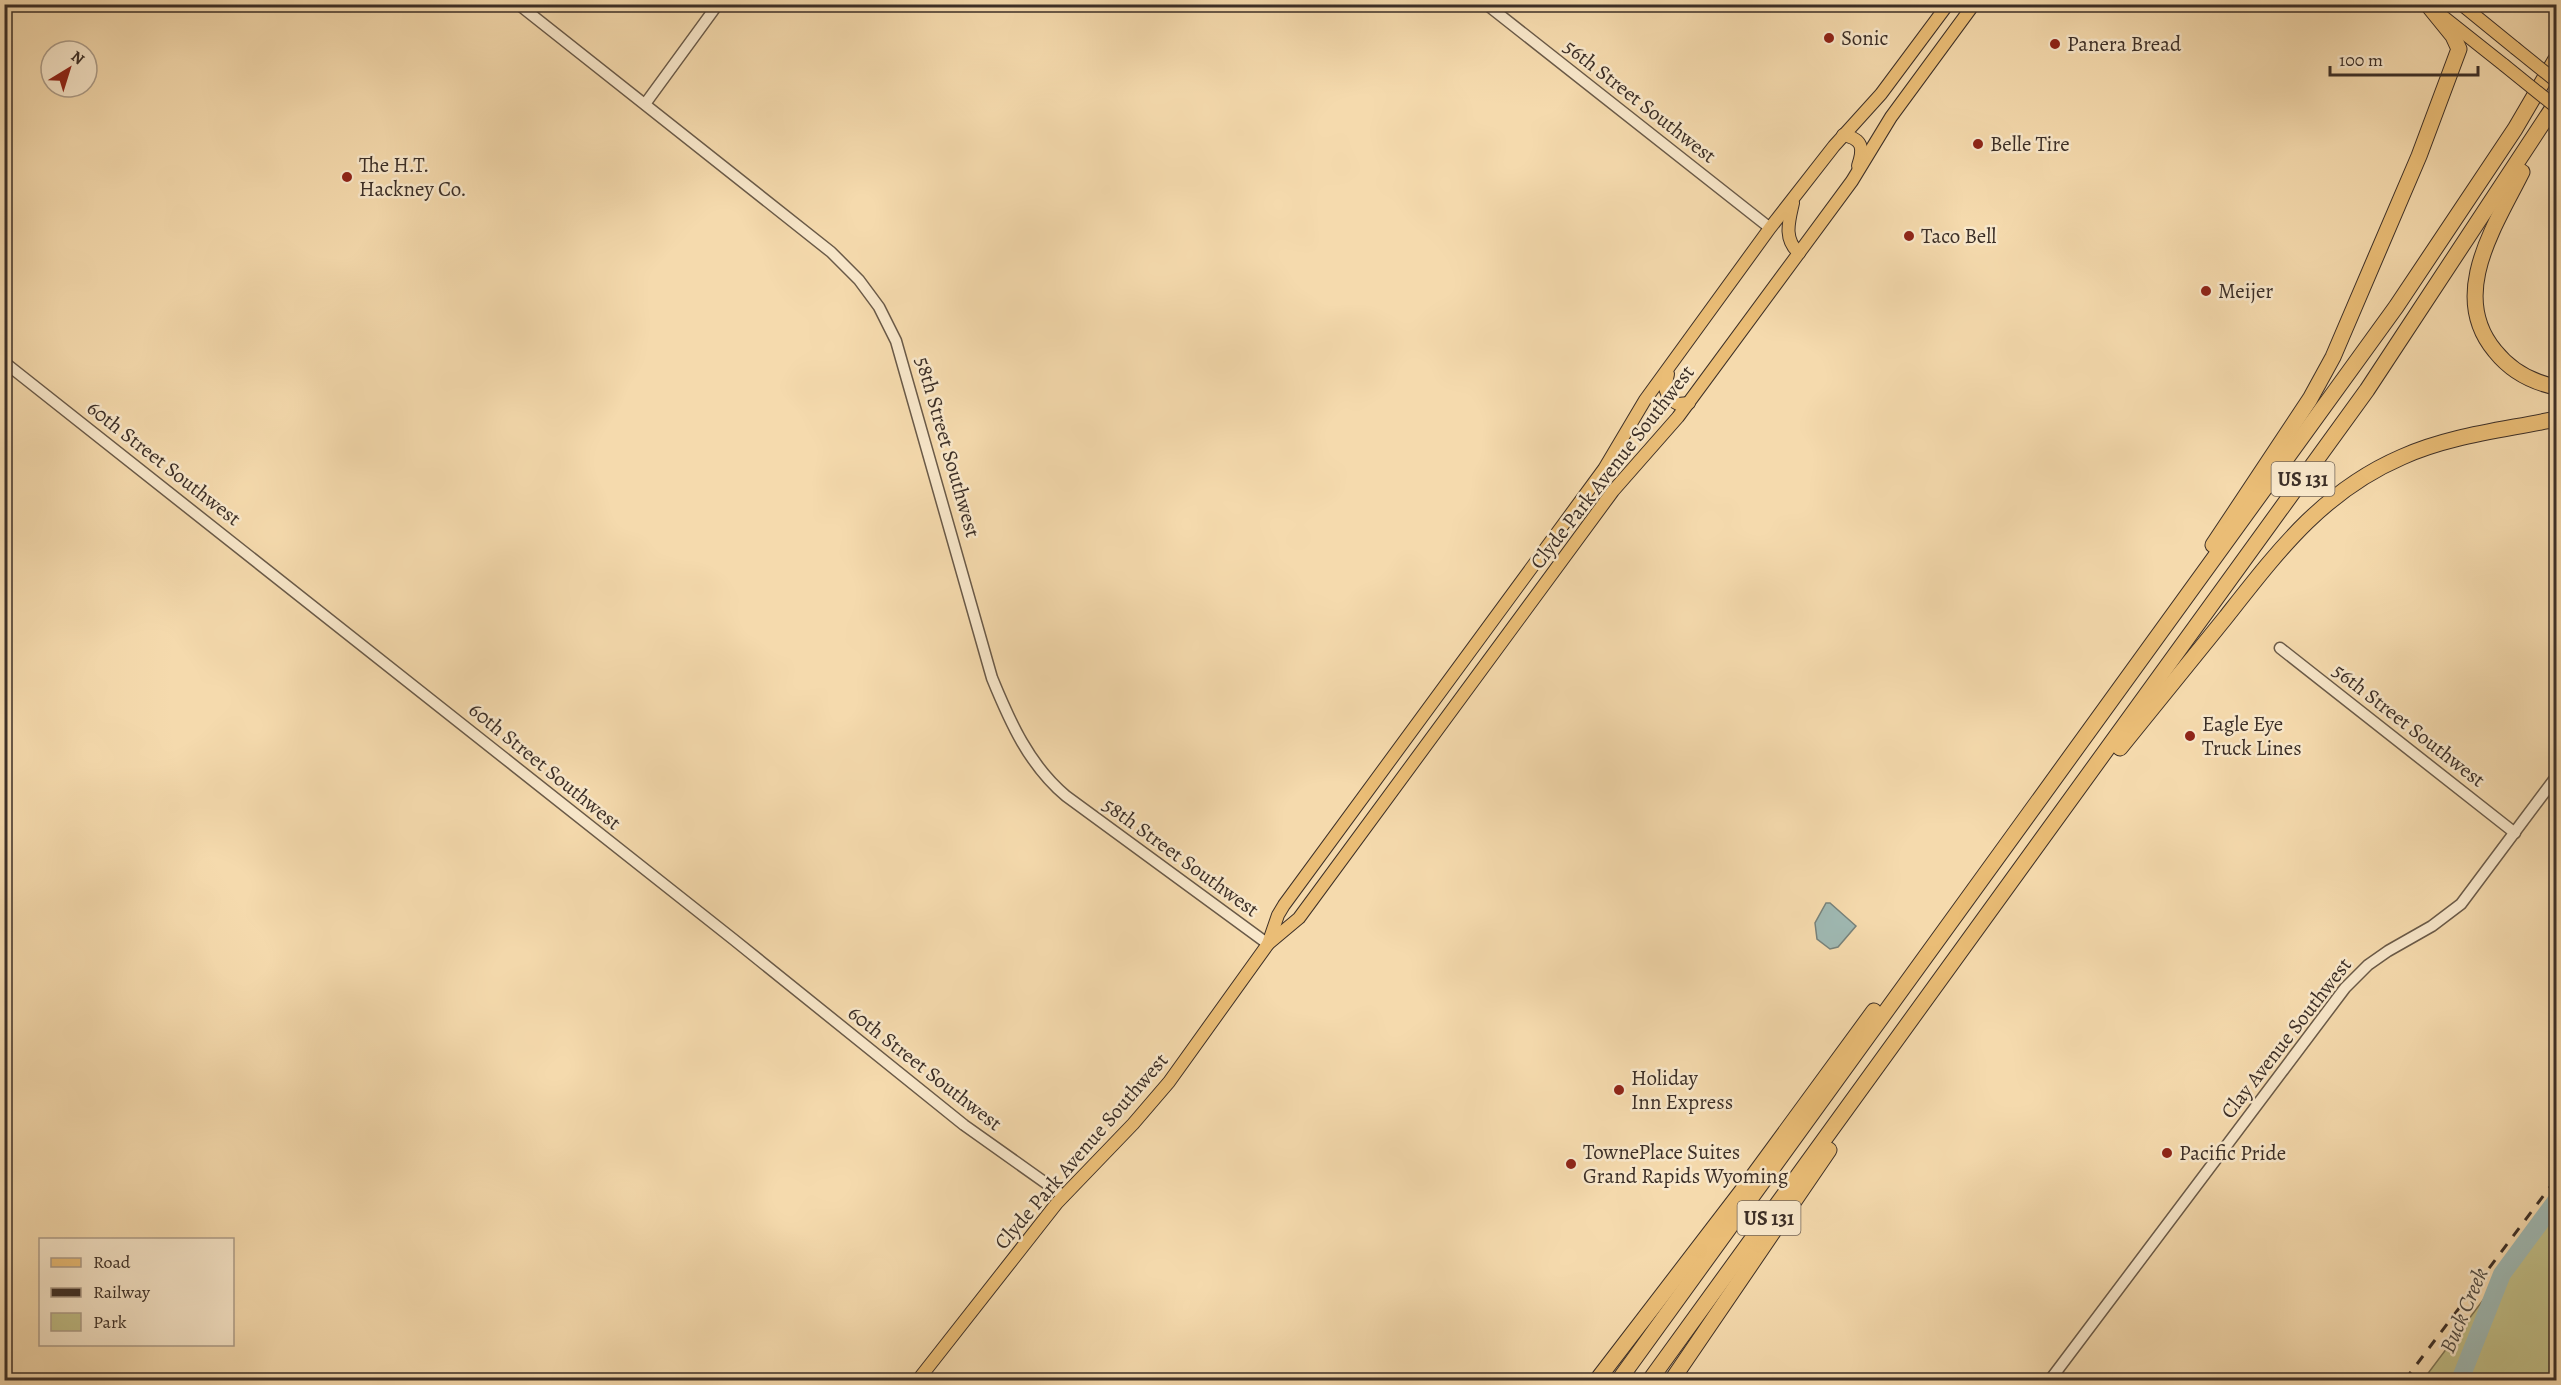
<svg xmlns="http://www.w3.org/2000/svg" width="2561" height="1385" viewBox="0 0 2561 1385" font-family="Alegreya,serif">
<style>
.green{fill:#c0be87;stroke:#7e7657;stroke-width:1.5}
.water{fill:#9fb9b3;stroke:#77827b;stroke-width:1.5}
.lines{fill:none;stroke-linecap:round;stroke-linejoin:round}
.river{stroke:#9fb9b3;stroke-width:18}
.minor-casing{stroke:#6a5a48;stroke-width:13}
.major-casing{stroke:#3c2f27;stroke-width:14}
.highway-casing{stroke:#3c2f27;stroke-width:17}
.minor{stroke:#f8e7ca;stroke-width:10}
.major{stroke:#eabd76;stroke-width:12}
.highway{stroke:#eabd76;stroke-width:15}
.rail{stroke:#3c2f27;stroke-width:3;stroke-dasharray:10 10;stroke-linecap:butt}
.major-bridge-casing{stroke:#3c2f27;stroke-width:14;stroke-linecap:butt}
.major-bridge{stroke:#eabd76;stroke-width:12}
.poi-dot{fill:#8f2418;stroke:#f8e7ca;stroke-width:2}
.labels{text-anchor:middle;stroke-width:5;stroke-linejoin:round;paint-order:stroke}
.shield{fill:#f8e7ca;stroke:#746658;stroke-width:1.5}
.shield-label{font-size:20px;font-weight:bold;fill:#3c2f27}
.poi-label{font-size:21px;fill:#3c2f27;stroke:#f8e7ca;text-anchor:start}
.street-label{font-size:21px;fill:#3c2f27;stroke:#f8e7ca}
.water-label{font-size:22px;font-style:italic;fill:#504b43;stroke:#f8e7ca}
</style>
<rect width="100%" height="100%" fill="#f5daad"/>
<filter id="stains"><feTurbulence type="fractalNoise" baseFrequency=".00333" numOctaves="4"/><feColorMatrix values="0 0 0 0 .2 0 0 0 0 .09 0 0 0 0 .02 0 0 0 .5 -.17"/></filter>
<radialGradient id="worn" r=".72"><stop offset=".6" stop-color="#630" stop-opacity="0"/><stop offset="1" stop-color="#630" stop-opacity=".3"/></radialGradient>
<!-- green -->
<path class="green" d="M 2556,1203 L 2556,1380 L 2423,1380 Z"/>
<!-- water -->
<path class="water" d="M 1826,903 L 1830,903 L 1856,926 L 1838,947 L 1830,949 L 1817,939 L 1815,923 Z"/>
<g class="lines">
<!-- river -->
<path class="river" d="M 2460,1380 L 2502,1274 L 2556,1201"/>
<!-- minor casing -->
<g class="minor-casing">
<g id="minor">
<path d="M 518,4 L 831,252 L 859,280 L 879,307 L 896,341 L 992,678 C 1010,722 1029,765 1066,796 L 1268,944"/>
<path d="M 1486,4 L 1770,228"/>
<path d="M 645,104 L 718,4"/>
<path d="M 4,362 L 733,939 L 964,1125 L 1064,1196"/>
<path d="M 2280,648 L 2515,833"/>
<path d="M 2050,1380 L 2345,988 L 2368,965 L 2388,951 L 2432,926 L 2461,904 L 2556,777"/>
</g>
</g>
<!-- major casing -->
<g class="major-casing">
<g id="major">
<path d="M 2461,4 L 2515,48"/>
<path d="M 2441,15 L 2504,65"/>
<path d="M 1843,135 C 1863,139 1864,148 1858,166"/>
<path d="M 1793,203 C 1789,221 1783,239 1799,253"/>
<path d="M 1668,374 L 1665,388 L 1669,399 L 1678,404 L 1689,403"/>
<path d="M 1268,944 L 1278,915 L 1284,905 L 1604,469 L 1645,400 L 1770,228 L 1834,146 L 1881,94 L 1948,4"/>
<path d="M 918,1380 L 1057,1203 L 1133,1124 L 1169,1082 L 1268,944 L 1299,918 L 1613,491 L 1678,417 L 1852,181 L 1891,117 L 1974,4"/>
</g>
</g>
<!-- highway casing -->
<g class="highway-casing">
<g id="highway">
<path d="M 2522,172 C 2495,226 2448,295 2495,351 C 2511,371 2531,382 2556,387"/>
<path d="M 2213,545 L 2310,399 L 2333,357 L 2419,156 L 2459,49 L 2453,36 L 2427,4"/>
<path d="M 2120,748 C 2155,705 2190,661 2226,617 C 2278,551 2323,491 2402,457 C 2451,435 2505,430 2556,419"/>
<path d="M 1597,1380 L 1748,1183 L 1874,1011"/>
<path d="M 1619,1380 L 2396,307 L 2515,129 L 2556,59"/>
<path d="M 1650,1380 L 2367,390 L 2556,103"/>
<path d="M 1672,1380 L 1829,1150"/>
</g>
</g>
<!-- minor -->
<use href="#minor" class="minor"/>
<!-- major -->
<use href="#major" class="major"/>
<!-- highway -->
<use href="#highway" class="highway"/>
<!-- rail -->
<path class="rail" d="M 2405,1380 L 2556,1179"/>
<!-- major-bridge casing -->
<g class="major-bridge-casing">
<g id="major-bridge">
<path d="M 2515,48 L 2556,81"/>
<path d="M 2504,65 L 2556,107"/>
</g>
</g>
<!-- major-bridge -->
<use href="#major-bridge" class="major-bridge"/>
</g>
<!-- markers -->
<g class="poi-dot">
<circle cx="1829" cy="38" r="6"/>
<circle cx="2055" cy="44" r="6"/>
<circle cx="1978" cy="144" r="6"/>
<circle cx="347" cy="177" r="6"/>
<circle cx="1909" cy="236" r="6"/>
<circle cx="2206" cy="291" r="6"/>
<circle cx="2190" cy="736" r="6"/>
<circle cx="1619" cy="1090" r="6"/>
<circle cx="2167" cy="1153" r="6"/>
<circle cx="1571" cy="1164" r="6"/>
</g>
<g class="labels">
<!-- shield labels -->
<g class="shield">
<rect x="2271.5" y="462" width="63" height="34" rx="4.5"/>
<rect x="1737.5" y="1201" width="63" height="34" rx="4.5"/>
</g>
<g class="shield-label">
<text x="2303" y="486">US 131</text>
<text x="1769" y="1225">US 131</text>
</g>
<!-- poi labels -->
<g class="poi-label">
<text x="1841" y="45">Sonic</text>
<text x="2067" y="51">Panera Bread</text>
<text x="1990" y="151">Belle Tire</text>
<text x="359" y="172">The H.T.<tspan x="359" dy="24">Hackney Co.</tspan></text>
<text x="1921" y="243">Taco Bell</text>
<text x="2218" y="298">Meijer</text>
<text x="2202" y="731">Eagle Eye<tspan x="2202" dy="24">Truck Lines</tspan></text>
<text x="1631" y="1085">Holiday<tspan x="1631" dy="24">Inn Express</tspan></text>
<text x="1583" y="1159">TownePlace Suites<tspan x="1583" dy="24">Grand Rapids Wyoming</tspan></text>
<text x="2179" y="1160">Pacific Pride</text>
</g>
<!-- street labels -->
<g class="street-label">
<text transform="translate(1640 101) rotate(38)" y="7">56th Street Southwest</text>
<text transform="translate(948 447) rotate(74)" y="7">58th Street Southwest</text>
<text transform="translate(164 463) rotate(38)" y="7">60th Street Southwest</text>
<text transform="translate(1612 467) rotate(-52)" y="7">Clyde Park Avenue Southwest</text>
<text transform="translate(2409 725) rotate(38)" y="7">56th Street Southwest</text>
<text transform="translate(545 766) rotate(39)" y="7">60th Street Southwest</text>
<text transform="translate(1181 857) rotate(36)" y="7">58th Street Southwest</text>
<text transform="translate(2286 1038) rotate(-52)" y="7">Clay Avenue Southwest</text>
<text transform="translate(925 1068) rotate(38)" y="7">60th Street Southwest</text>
<text transform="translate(1081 1151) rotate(-49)" y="7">Clyde Park Avenue Southwest</text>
</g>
<!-- water labels -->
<g class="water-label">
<text transform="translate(2463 1310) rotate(-67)" y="8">Buck Creek</text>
</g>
</g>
<!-- margin -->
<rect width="2561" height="1385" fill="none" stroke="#f5daad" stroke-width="24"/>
<rect x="6" y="6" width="2549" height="1373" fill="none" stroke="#3c2f27" stroke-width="3"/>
<rect x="12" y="12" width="2537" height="1361" fill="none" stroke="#3c2f27" stroke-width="1.5"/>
<!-- legend -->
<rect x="39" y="1238" width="195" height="108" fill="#f8e7ca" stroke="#ad9d89" stroke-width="1.5"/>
<rect x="51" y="1258" width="30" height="9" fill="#eabd76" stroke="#ad9d89" stroke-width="1.5"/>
<text x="93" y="1268" font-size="18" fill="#3c2f27">Road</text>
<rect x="51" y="1288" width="30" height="9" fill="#3c2f27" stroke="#ad9d89" stroke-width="1.5"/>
<text x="93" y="1298" font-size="18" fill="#3c2f27">Railway</text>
<rect x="51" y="1313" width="30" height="18" fill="#c0be87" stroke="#ad9d89" stroke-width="1.5"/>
<text x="93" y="1328" font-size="18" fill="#3c2f27">Park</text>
<!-- north arrow -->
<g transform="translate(69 69) rotate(38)"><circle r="28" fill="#f8e7ca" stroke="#ad9d89" stroke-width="1.5"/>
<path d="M0-4.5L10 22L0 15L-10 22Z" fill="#8f2418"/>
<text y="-9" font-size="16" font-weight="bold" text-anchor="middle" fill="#3c2f27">N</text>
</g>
<!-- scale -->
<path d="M2330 66v9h148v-9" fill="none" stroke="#3c2f27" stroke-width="3"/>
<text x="2339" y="66" font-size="18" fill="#3c2f27" stroke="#f8e7ca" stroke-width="4.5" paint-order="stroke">100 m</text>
<rect width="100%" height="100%" filter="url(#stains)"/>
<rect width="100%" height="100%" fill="url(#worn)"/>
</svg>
